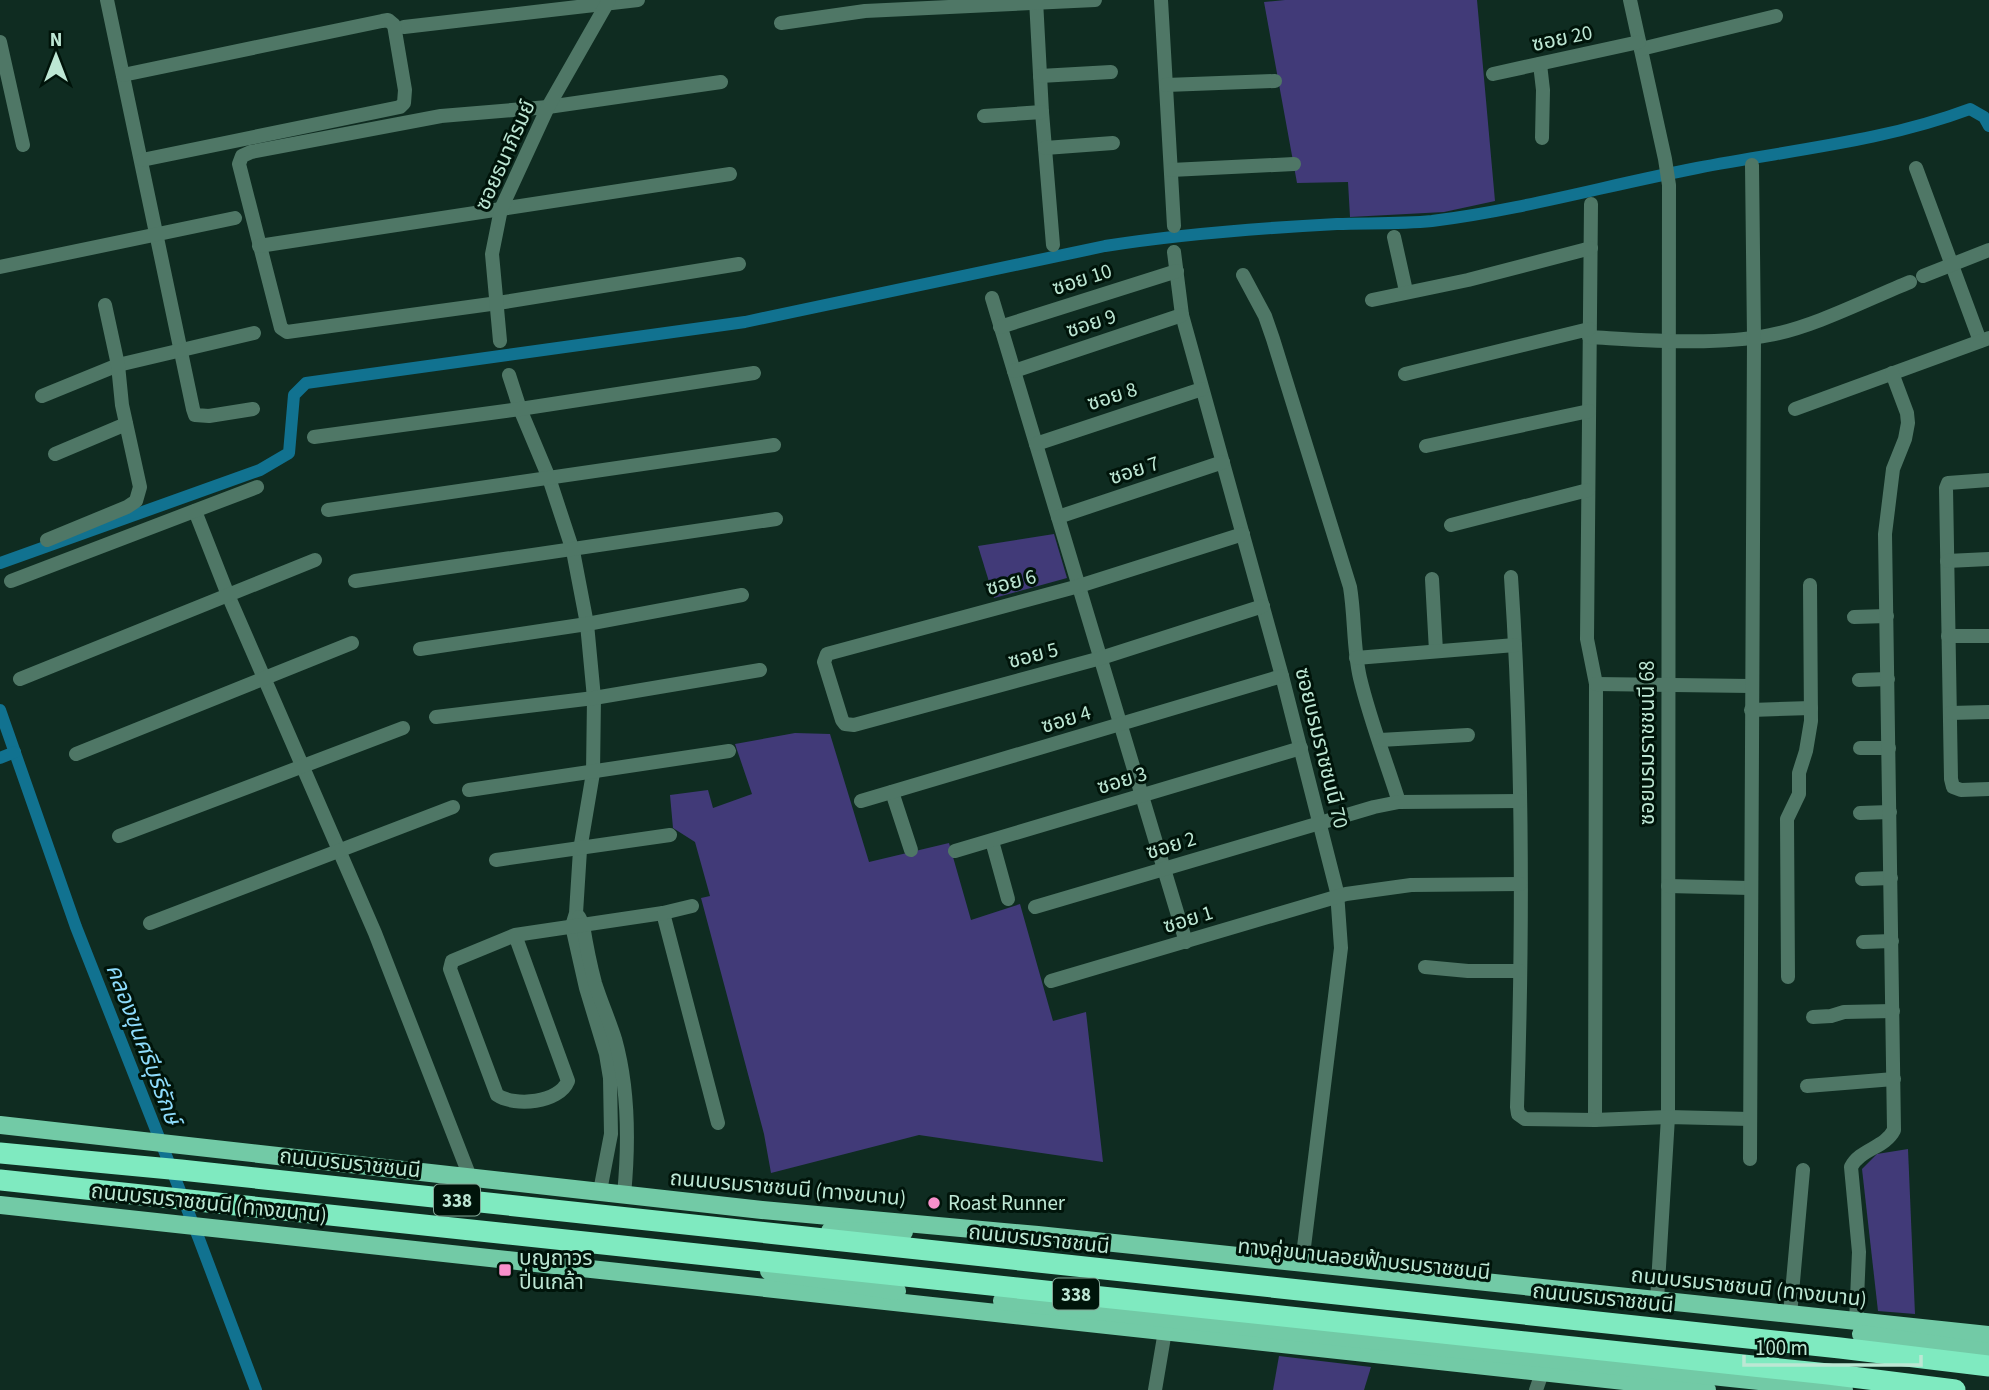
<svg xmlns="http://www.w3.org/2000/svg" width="1989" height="1390" viewBox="0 0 1989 1390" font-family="'Source Sans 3','Noto Sans Thai',sans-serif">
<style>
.green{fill:#413a78}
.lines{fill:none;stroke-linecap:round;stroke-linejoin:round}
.canal{stroke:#117290;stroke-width:12}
.minor{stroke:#4f7766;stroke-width:14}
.major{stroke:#72caa6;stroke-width:18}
.highway{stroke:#7feac0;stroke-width:21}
.poi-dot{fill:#f890cb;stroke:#00140a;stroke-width:2.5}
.labels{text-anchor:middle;stroke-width:6;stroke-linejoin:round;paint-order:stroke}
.shield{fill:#00140a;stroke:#84a897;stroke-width:2}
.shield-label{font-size:19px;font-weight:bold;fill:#bde7d4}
.street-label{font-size:21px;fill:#bde7d4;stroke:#00140a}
.poi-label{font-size:21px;fill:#bde7d4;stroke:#00140a;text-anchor:start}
.water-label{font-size:23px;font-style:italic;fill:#8edcfc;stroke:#00140a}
</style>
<rect width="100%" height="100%" fill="#0f2c21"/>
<!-- green -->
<g class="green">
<path d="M 1285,0 L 1477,0 L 1495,201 L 1444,212 L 1350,217 L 1348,182 L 1297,183 L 1264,2 Z"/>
<path d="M 1054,534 L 1067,578 L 994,598 L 978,546 Z"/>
<path d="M 795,733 L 830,734 L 869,862 L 949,843 L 971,920 L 1020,904 L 1053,1021 L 1086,1012 L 1103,1162 L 919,1135 L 771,1173 L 764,1134 L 701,898 L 710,896 L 695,842 L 673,828 L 670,795 L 708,790 L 713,808 L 752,794 L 735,744 Z"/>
<path d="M 1908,1149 L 1915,1314 L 1878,1311 L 1862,1169 L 1877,1154 Z"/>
<path d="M 1279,1356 L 1371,1367 L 1364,1390 L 1273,1390 Z"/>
</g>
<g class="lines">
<!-- canal -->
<g class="canal">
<path d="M 0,563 L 260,470 L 289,453 L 294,395 L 306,383 L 745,322 L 1105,246 C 1181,234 1260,228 1337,224 C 1368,223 1400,224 1432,221 C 1521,210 1608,185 1697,168 C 1789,150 1882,142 1970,109 L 1984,117 L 1989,126"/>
<path d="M 0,710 L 76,927 L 199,1239 L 256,1390"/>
<path d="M 0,758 L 15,752"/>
</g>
<!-- minor -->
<g class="minor">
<path d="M 107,0 L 193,409 L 195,415 L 209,416 L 253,409"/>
<path d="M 1036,0 L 1042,112 L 1053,245"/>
<path d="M 1161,0 L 1174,226"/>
<path d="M 1630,0 L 1665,159 L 1669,185 L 1668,1117 L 1657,1300"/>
<path d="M 781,23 L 865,11 L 1095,0"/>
<path d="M 404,27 L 638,0"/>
<path d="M 0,42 L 23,145"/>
<path d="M 1641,49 L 1776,16"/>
<path d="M 1540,64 L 1543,90 L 1542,138"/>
<path d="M 1493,74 L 1639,42"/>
<path d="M 123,75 L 382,21 L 388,20 L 394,25 L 405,90 L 404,103 L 400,107 L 142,160"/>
<path d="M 1040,76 L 1111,72"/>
<path d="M 721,82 L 548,107 L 441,116 L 251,152 L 242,156 L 239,164 L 281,328 L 287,332 L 498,303 L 739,264"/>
<path d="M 1166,85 L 1275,81"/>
<path d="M 984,116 L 1042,112"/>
<path d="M 1045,148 L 1113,143"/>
<path d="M 1916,168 L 1980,341"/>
<path d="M 1171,170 L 1294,164"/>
<path d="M 1591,204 L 1587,639 L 1596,684 L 1595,1120 L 1668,1117 L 1750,1119"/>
<path d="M 1394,237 L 1406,291"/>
<path d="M 259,246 L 730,174"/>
<path d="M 1174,252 L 1182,315 L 1282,676 L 1337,892 L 1341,948 L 1302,1263"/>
<path d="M 0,267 L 235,218"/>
<path d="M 1243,275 L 1265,316 L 1273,339 L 1350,587 C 1355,617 1353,648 1360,678 C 1370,720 1386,761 1399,802"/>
<path d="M 1923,276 L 1989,250"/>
<path d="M 992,298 L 1186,942"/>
<path d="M 1372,300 L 1468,280 L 1591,248"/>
<path d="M 1000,327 L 1177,271"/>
<path d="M 1589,337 C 1645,340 1716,346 1770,335 C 1814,327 1868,299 1910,282"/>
<path d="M 500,341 L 492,254 L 501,209 L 548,107 L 609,0"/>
<path d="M 1014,371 L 1182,315"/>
<path d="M 1405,374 L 1589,329"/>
<path d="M 509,375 L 520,409 L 549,478 L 573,551 L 587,624 L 594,698 L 593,773 L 580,850 L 576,913 L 572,926 L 586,988 L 606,1054 L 610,1078 L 611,1134 L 600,1191"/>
<path d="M 42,396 L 118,365 L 254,333"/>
<path d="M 1795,409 L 1989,338"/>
<path d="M 314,437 L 520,409 L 754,373"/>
<path d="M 1036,444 L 1202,389"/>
<path d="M 1426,446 L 1589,411"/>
<path d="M 55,454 L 126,424"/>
<path d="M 1989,480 L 1948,483 L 1946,488 L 1951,779 L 1953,787 L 1961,790 L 1989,789"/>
<path d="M 328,510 L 774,445"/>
<path d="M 195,511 L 228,595 L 375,933 L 470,1177"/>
<path d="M 1058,517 L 1223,462"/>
<path d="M 1451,525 L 1588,490"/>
<path d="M 1243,534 L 1079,586 L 827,654 L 824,662 L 842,720 L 845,724 L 854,725 L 1101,658 L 1263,606"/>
<path d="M 47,540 L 127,507 L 136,501 L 140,487 L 122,405 L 118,365 L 105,305"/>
<path d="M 1947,561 L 1989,559"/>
<path d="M 1511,577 C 1523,753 1523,931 1517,1107 L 1518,1114 L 1525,1119 L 1595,1120"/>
<path d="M 1432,579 L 1436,651"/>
<path d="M 11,581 L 257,487"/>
<path d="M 355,581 L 776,519"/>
<path d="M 1854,617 L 1887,616"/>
<path d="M 1948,636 L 1989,636"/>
<path d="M 420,649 L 587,624 L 742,595"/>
<path d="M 1356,658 L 1515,645"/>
<path d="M 20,679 L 315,560"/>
<path d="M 1859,680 L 1888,679"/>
<path d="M 1596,684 L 1751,686"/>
<path d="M 1751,710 L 1811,708"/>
<path d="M 1950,713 L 1989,712"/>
<path d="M 436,717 L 594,698 L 760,670"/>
<path d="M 1380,740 L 1468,735"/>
<path d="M 1860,748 L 1889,748"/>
<path d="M 76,754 L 352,643"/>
<path d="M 469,790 L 729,751"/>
<path d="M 892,792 L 911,850"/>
<path d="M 861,801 L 1282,676"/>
<path d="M 1860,813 L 1890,812"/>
<path d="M 119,836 L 403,728"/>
<path d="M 992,841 L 1008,899"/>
<path d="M 955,851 L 1301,748"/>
<path d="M 496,860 L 670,835"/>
<path d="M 1862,879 L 1891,878"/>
<path d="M 1668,886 L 1750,888"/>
<path d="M 1035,907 L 1374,807 L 1399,802 L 1520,801"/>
<path d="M 663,913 L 718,1123"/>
<path d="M 579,917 L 583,925 C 586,944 590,964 595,983 C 601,1002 609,1020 615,1039 C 629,1089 629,1143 624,1195"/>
<path d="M 150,923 L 453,807"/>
<path d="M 515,935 L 568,1081 C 559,1103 515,1107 497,1095 L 450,969 L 452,961 L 515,935 L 663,913 L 692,906"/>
<path d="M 1863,942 L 1892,941"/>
<path d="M 1425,967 L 1468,971 L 1519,971"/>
<path d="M 1788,977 L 1787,819 L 1799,794 L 1799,773 L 1806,751 L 1811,721 L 1810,585"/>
<path d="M 1051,981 L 1346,894 L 1411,885 L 1520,884"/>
<path d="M 1813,1017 L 1831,1016 L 1844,1012 L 1893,1011"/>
<path d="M 1807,1086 L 1894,1079"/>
<path d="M 1750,1159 L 1754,338 L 1752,165"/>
<path d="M 1790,1315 L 1803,1170"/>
<path d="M 1856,1322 L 1859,1252 L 1851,1167 C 1860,1149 1885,1148 1894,1130 L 1885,534 L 1893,469 L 1905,439 L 1908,423 L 1907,413 L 1892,373"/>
<path d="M 1155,1390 L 1165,1331"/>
<path d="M 1536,1390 L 1542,1373"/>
</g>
<!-- major -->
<g class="major">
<path d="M 0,1125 L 762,1210 L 1038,1235 L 1989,1335"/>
<path d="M 0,1205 L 1707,1390"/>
<path d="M 830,1231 L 904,1232"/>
<path d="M 769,1271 L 897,1291"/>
<path d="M 1002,1301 L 1844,1390"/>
<path d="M 1861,1334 L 1989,1352"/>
</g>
<!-- highway -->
<g class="highway">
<path d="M 0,1153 L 181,1170 L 1840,1348 L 1989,1366"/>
<path d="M 0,1180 L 1828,1374 L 1955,1390"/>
</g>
</g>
<!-- markers -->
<g class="poi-dot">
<circle cx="934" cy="1203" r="7"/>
<rect x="498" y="1263" width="14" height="14" rx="3.5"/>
</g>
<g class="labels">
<!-- shield labels -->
<g class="shield">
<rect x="434" y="1184.5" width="46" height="31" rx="5"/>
<rect x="1053" y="1278.5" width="46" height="31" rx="5"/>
</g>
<g class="shield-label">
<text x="457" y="1207">338</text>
<text x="1076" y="1301">338</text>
</g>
<!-- street labels -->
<g class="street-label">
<text transform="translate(1562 38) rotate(-12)" y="7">ซอย 20</text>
<text transform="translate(505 155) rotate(-66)" y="7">ซอยธนาภิรมย์</text>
<text transform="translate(1082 279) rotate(-18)" y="7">ซอย 10</text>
<text transform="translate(1091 323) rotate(-18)" y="7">ซอย 9</text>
<text transform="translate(1112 396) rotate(-18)" y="7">ซอย 8</text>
<text transform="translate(1134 470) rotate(-18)" y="7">ซอย 7</text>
<text transform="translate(1011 582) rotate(-15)" y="7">ซอย 6</text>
<text transform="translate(1033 655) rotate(-15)" y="7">ซอย 5</text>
<text transform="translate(1066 719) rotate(-17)" y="7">ซอย 4</text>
<text transform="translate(1647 743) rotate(-90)" y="7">ซอยบรมราชชนนี 68</text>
<text transform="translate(1322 748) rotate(76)" y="7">ซอยบรมราชชนนี 70</text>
<text transform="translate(1122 780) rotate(-17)" y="7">ซอย 3</text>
<text transform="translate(1171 845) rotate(-17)" y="7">ซอย 2</text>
<text transform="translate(1188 919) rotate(-17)" y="7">ซอย 1</text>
<text transform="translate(350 1163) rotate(6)" y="7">ถนนบรมราชชนนี</text>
<text transform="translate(788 1188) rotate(5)" y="7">ถนนบรมราชชนนี (ทางขนาน)</text>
<text transform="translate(209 1203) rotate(6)" y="7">ถนนบรมราชชนนี (ทางขนาน)</text>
<text transform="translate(1039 1239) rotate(6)" y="7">ถนนบรมราชชนนี</text>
<text transform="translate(1364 1259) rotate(6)" y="7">ทางคู่ขนานลอยฟ้าบรมราชชนนี</text>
<text transform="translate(1749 1287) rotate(6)" y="7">ถนนบรมราชชนนี (ทางขนาน)</text>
<text transform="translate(1603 1298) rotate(6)" y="7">ถนนบรมราชชนนี</text>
</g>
<!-- poi labels -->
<g class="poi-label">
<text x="948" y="1210">Roast Runner</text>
<text x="519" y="1265">บุญถาวร<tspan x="519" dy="24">ปิ่นเกล้า</tspan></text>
</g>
<!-- water labels -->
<g class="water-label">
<text transform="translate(144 1044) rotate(69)" y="8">คลองขุนศรีบุรีรักษ์</text>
</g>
</g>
<!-- north arrow -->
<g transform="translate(56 56)" stroke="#00140a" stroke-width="5" paint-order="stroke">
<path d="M0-5L12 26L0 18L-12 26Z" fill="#bde7d4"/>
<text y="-10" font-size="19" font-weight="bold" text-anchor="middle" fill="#bde7d4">N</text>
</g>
<!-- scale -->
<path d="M1744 1355v10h177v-10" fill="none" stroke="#bde7d4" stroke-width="3.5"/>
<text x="1755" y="1355" font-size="21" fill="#bde7d4" stroke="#00140a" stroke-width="5" paint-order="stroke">100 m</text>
</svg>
